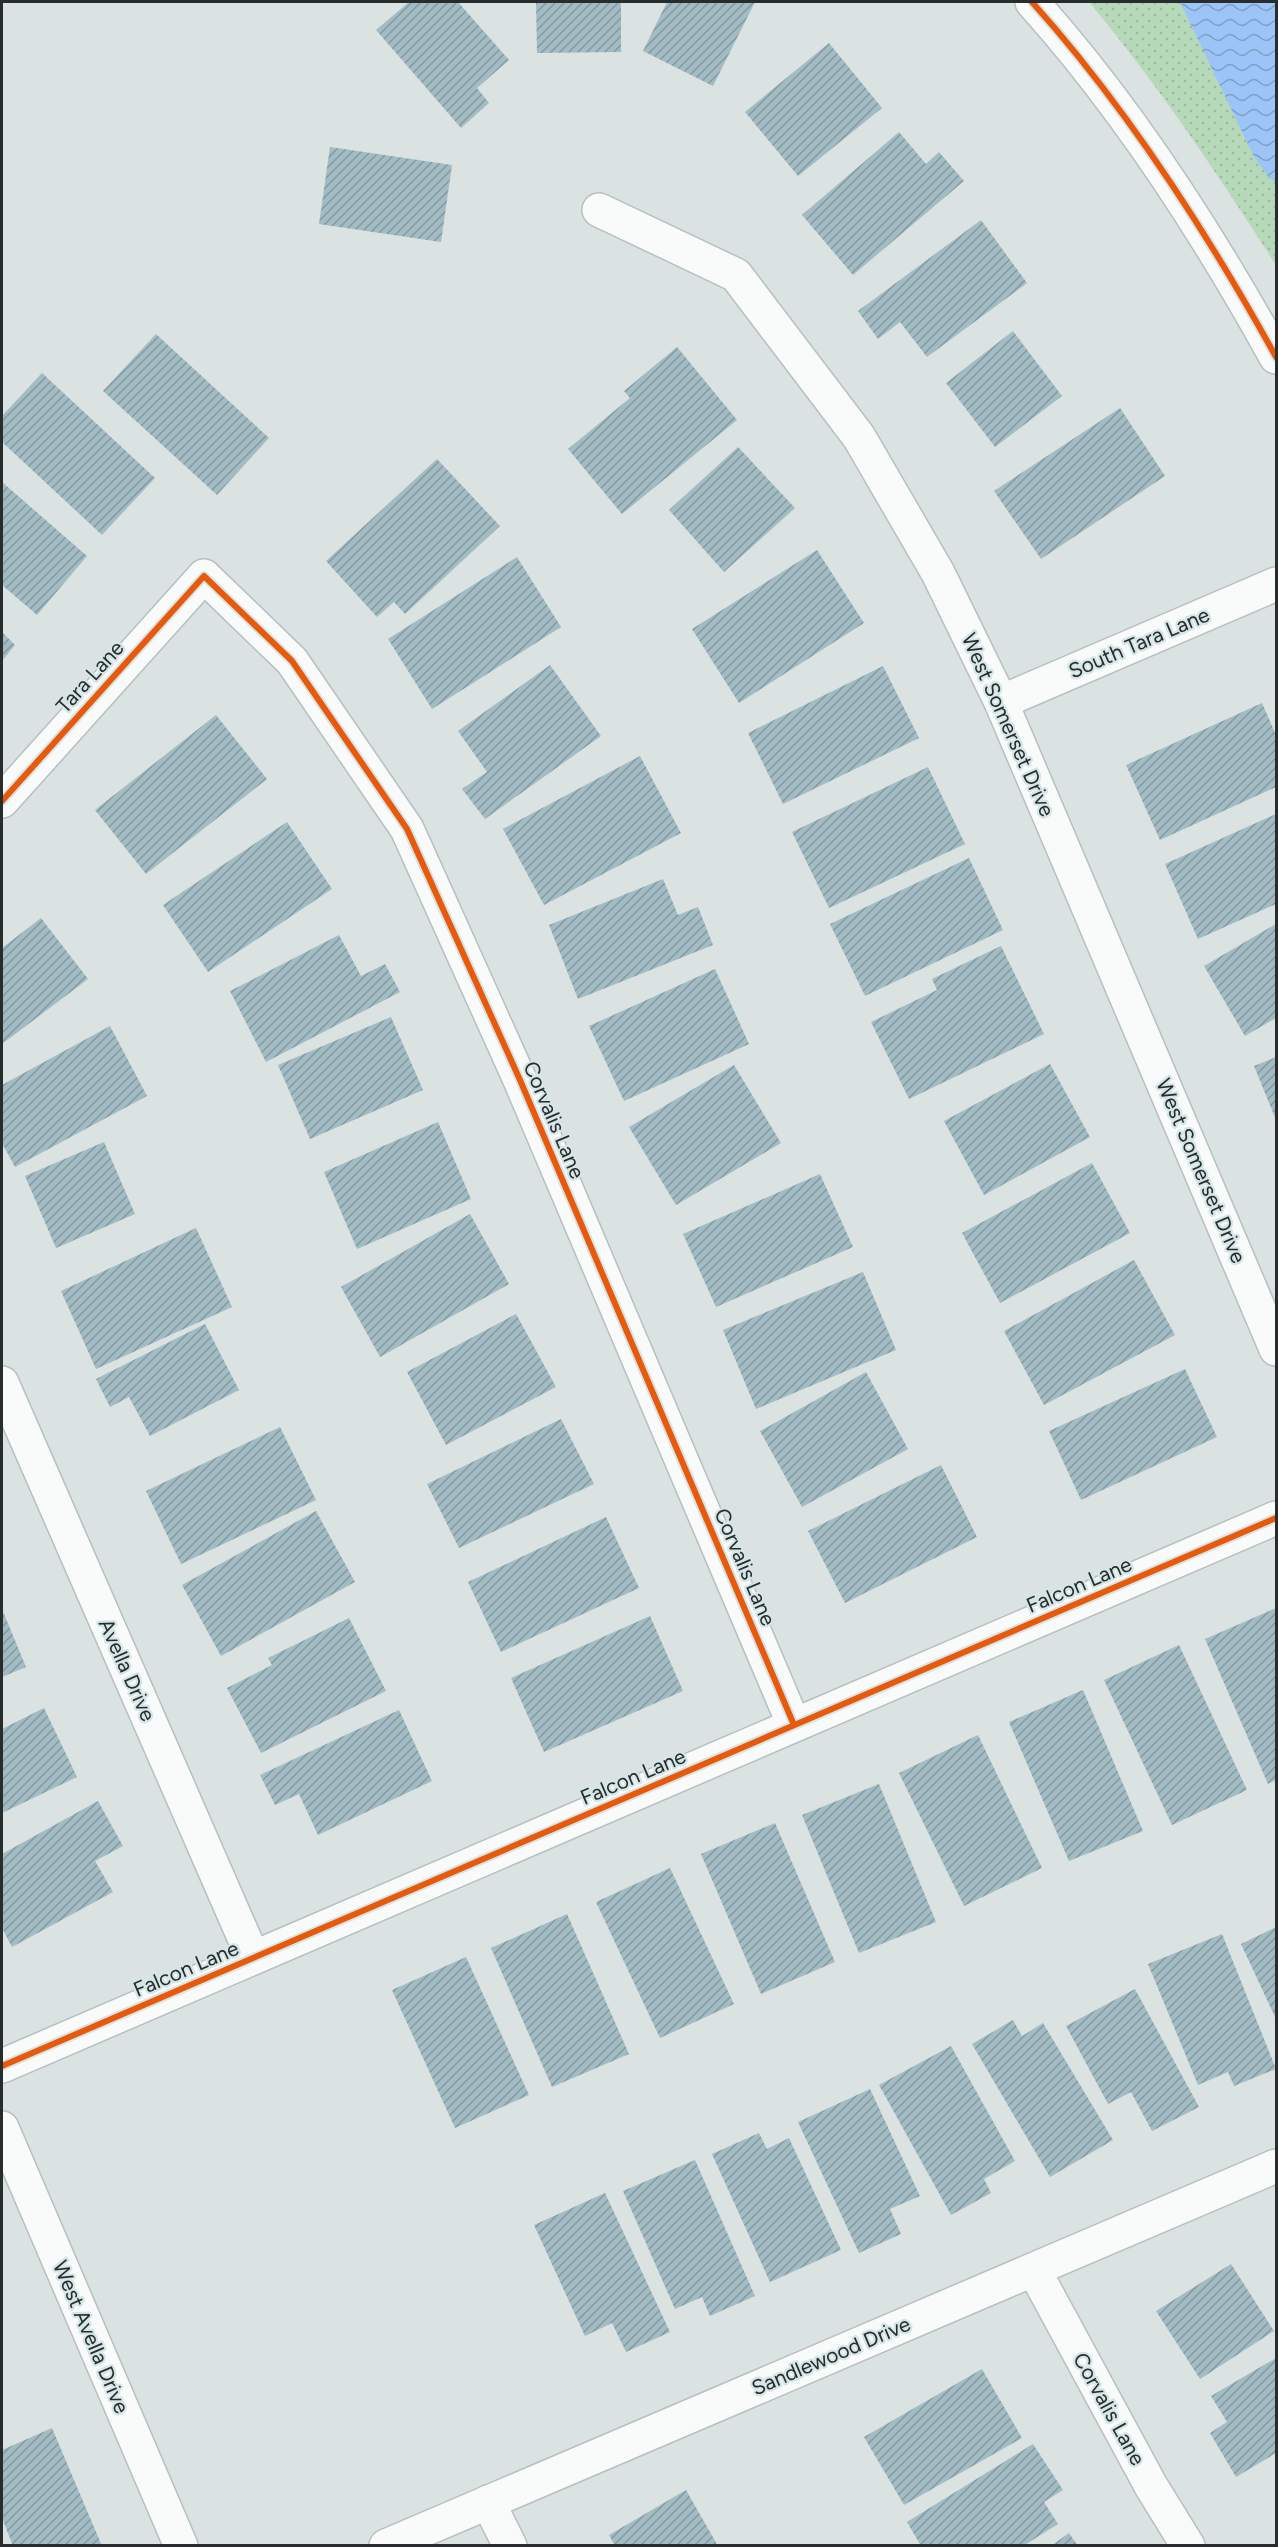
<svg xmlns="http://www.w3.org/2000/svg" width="1278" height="2547" viewBox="0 0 1278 2547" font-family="Figtree,sans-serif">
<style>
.park{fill:url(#park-dots)}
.water{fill:url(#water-waves)}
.building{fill:url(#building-hatch)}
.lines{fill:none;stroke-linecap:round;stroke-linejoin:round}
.minor-casing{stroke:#b8bfbf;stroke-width:36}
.tertiary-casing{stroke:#b8bfbf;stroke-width:36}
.minor{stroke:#f9fbfb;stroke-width:33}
.tertiary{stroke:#f9fbfb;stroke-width:33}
.cycleway-casing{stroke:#d6e5e6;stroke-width:10}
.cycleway{stroke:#e8590c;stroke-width:6}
.labels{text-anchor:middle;stroke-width:4.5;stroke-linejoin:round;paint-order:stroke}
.street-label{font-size:21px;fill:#272d2d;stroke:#d6e5e6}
</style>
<defs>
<pattern id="park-dots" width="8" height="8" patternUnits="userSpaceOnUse" patternTransform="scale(1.5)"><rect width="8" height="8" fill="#b6d9b9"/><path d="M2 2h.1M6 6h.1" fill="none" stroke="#9cbb9f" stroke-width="1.8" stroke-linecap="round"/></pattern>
<pattern id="water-waves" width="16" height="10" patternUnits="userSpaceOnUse" patternTransform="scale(1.5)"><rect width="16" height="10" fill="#9dc4f6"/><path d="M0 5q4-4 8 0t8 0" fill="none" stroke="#80a0c8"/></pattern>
<pattern id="building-hatch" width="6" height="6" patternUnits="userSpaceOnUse" patternTransform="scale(1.5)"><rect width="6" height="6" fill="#a3bcc4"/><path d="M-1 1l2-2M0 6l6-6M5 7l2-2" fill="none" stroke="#8599a0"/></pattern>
</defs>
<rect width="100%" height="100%" fill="#dae2e2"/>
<!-- park -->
<path class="park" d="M 1089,2 L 1276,2 L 1276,265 C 1218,175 1158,84 1089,2 Z"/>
<!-- water -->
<path class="water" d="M 1180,2 L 1276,2 L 1276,183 L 1267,175 L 1253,155 Z"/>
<!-- building -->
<g class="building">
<path d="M 409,2 L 458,2 L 509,60 L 477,88 L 489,103 L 461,128 L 376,30 Z"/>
<path d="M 536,2 L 621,2 L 621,52 L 537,53 Z"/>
<path d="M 667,2 L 755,2 L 713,86 L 643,51 Z"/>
<path d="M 829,43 L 882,108 L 798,176 L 745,112 Z"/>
<path d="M 899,132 L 926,164 L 939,152 L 964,181 L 853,275 L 802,215 Z"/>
<path d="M 330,147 L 452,165 L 441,242 L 319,224 Z"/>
<path d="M 981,220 L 1027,283 L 927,357 L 900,322 L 878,339 L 858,311 Z"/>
<path d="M 1013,331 L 1062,396 L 995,447 L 946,383 Z"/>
<path d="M 156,334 L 269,438 L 217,495 L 103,391 Z"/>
<path d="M 677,347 L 737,420 L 622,514 L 568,449 L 630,398 L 624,391 Z"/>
<path d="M 42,373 L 155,478 L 102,535 L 2,442 L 2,416 Z"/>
<path d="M 1120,408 L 1165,476 L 1041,559 L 994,491 Z"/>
<path d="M 738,447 L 795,508 L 724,572 L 669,510 Z"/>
<path d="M 437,459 L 500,526 L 405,614 L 394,602 L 377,617 L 326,561 Z"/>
<path d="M 2,482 L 87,556 L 37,615 L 2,585 Z"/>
<path d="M 817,550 L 864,623 L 739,703 L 692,629 Z"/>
<path d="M 517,557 L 561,627 L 432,709 L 388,639 Z"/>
<path d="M 2,632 L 15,645 L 2,661 Z"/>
<path d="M 550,665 L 601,736 L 485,819 L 462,789 L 487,772 L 458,731 Z"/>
<path d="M 883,666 L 919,738 L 783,804 L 748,733 Z"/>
<path d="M 1262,703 L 1276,735 L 1276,787 L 1160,840 L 1126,765 Z"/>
<path d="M 216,715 L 267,779 L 146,874 L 95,810 Z"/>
<path d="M 640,756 L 681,833 L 544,905 L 503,829 Z"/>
<path d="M 928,767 L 965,844 L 829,908 L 792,832 Z"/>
<path d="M 1276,814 L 1276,904 L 1198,939 L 1165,864 Z"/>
<path d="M 287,822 L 332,889 L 208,972 L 163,905 Z"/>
<path d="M 969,858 L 1003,930 L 865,996 L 830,924 Z"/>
<path d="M 663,879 L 678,915 L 698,907 L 713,945 L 578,999 L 549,925 Z"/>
<path d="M 41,918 L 88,979 L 2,1044 L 2,948 Z"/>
<path d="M 1276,924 L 1276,1018 L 1245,1036 L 1204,966 Z"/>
<path d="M 339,935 L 361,976 L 385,964 L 400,992 L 266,1062 L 230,991 Z"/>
<path d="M 1001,946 L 1044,1034 L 909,1099 L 871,1022 L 937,990 L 932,979 Z"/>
<path d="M 715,969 L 749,1044 L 624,1101 L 589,1026 Z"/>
<path d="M 391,1017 L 423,1090 L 310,1139 L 278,1065 Z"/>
<path d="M 110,1026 L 147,1096 L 15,1167 L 2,1143 L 2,1085 Z"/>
<path d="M 1276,1057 L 1276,1120 L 1254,1066 Z"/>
<path d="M 1050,1064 L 1090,1137 L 984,1195 L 944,1121 Z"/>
<path d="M 734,1065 L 781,1143 L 676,1205 L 629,1127 Z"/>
<path d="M 438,1122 L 471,1199 L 357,1249 L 324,1172 Z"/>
<path d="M 104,1142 L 135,1214 L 56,1248 L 25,1176 Z"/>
<path d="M 1092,1163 L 1130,1233 L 1000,1303 L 962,1233 Z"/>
<path d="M 820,1174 L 853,1247 L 716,1307 L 683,1234 Z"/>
<path d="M 470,1214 L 509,1284 L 380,1357 L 341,1287 Z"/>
<path d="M 196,1228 L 232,1307 L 96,1369 L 61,1291 Z"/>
<path d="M 1134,1260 L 1175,1335 L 1044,1405 L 1004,1331 Z"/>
<path d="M 863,1272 L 896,1350 L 756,1409 L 723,1330 Z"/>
<path d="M 516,1314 L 556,1387 L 446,1445 L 407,1372 Z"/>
<path d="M 205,1324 L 239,1390 L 150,1436 L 129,1397 L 110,1407 L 96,1379 Z"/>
<path d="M 1185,1369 L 1217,1437 L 1081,1500 L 1049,1431 Z"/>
<path d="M 866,1372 L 908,1449 L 802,1507 L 760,1431 Z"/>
<path d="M 561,1419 L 594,1484 L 459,1548 L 427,1484 Z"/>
<path d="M 280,1427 L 316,1500 L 181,1564 L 146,1491 Z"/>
<path d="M 941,1465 L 977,1537 L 845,1603 L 808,1531 Z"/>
<path d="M 316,1511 L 355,1582 L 221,1656 L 182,1585 Z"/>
<path d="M 606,1517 L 639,1588 L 501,1652 L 468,1582 Z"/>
<path d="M 1276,1608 L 1276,1780 L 1268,1784 L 1205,1639 Z"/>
<path d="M 2,1609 L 26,1667 L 2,1677 Z"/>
<path d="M 650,1616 L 683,1691 L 544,1752 L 511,1678 Z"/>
<path d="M 349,1618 L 386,1691 L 261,1753 L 227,1688 L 272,1665 L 268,1658 Z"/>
<path d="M 1179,1645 L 1247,1790 L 1172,1825 L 1104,1680 Z"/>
<path d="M 1083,1690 L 1143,1831 L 1069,1861 L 1009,1722 Z"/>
<path d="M 44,1708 L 77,1777 L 2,1813 L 2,1729 Z"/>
<path d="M 399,1710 L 432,1781 L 318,1835 L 299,1794 L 275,1805 L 260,1775 Z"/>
<path d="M 978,1735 L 1042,1868 L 964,1906 L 899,1773 Z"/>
<path d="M 879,1784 L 936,1922 L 859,1953 L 802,1815 Z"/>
<path d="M 98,1801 L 123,1846 L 95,1861 L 113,1892 L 12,1947 L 2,1928 L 2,1854 Z"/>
<path d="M 775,1823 L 835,1962 L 761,1994 L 701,1854 Z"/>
<path d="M 670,1868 L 734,2004 L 660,2038 L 596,1902 Z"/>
<path d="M 567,1914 L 629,2054 L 552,2087 L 491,1948 Z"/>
<path d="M 1276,1927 L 1276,2019 L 1241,1944 Z"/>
<path d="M 1222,1934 L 1276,2069 L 1234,2086 L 1228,2072 L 1198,2085 L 1148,1964 Z"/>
<path d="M 466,1957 L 529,2095 L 455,2128 L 392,1990 Z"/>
<path d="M 1135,1989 L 1199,2107 L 1152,2131 L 1131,2092 L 1108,2104 L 1066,2026 Z"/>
<path d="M 1013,2020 L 1022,2036 L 1043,2023 L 1113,2140 L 1050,2177 L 972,2044 Z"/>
<path d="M 951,2046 L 1015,2161 L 984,2179 L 991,2193 L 951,2215 L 879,2085 Z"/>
<path d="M 870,2089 L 920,2196 L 890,2209 L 901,2234 L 859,2253 L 798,2122 Z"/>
<path d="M 759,2133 L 767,2149 L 789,2138 L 841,2250 L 770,2282 L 712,2154 Z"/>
<path d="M 695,2160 L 755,2296 L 710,2316 L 702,2297 L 675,2309 L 623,2191 Z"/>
<path d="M 605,2193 L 670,2332 L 626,2352 L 612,2323 L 585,2336 L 534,2225 Z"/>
<path d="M 1231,2264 L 1274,2331 L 1200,2379 L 1156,2311 Z"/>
<path d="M 1276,2358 L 1276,2453 L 1236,2477 L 1210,2433 L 1227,2422 L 1211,2396 Z"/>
<path d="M 982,2369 L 1022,2438 L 904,2505 L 864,2437 Z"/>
<path d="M 52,2428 L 102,2546 L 13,2546 L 2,2518 L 2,2450 Z"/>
<path d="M 1033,2444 L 1063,2490 L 1044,2502 L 1058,2524 L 1023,2546 L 921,2546 L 907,2522 Z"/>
<path d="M 686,2490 L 718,2546 L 615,2546 L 609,2535 Z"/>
<path d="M 1069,2533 L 1078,2546 L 1051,2546 Z"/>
</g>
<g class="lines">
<!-- minor casing -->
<g class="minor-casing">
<g id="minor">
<path d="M 599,210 L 736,275 L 859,437 L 938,573 L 1001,702 L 1276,1349"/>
<path d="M 1001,702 L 1276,584"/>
<path d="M 2,801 L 204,576 L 292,661 L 407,829 L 520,1080 L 794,1725"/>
<path d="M 2,1383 L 253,1958"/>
<path d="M 2,2066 L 1276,1518"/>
<path d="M 2,2128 L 181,2546"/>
<path d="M 1034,2270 L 1151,2486 L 1188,2546"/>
<path d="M 488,2502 L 510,2546"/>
<path d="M 386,2546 L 1276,2166"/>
</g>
</g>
<!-- tertiary casing -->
<g class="tertiary-casing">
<path id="tertiary" d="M 1032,2 C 1128,109 1207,232 1276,357"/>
</g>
<!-- minor -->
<use href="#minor" class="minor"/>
<!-- tertiary -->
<use href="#tertiary" class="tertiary"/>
<!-- cycleway casing -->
<g class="cycleway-casing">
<g id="cycleway">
<path d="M 1032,2 C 1128,109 1207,232 1276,357"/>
<path d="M 2,801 L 204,576 L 292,661 L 407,829 L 520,1080 L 794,1725"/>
<path d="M 2,2066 L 1276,1518"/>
</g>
</g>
<!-- cycleway -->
<use href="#cycleway" class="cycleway"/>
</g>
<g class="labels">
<!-- street labels -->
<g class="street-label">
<text transform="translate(1139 643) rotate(-23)" y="7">South Tara Lane</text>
<text transform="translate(90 677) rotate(-48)" y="7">Tara Lane</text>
<text transform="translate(1008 725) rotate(66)" y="7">West Somerset Drive</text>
<text transform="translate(554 1120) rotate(67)" y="7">Corvalis Lane</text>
<text transform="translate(1201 1171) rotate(67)" y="7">West Somerset Drive</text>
<text transform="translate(745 1567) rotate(67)" y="7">Corvalis Lane</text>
<text transform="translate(1079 1585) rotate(-23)" y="7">Falcon Lane</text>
<text transform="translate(127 1670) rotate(66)" y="7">Avella Drive</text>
<text transform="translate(633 1777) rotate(-23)" y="7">Falcon Lane</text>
<text transform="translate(186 1969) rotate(-23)" y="7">Falcon Lane</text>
<text transform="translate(91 2337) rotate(67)" y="7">West Avella Drive</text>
<text transform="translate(831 2356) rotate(-23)" y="7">Sandlewood Drive</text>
<text transform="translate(1109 2409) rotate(61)" y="7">Corvalis Lane</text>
</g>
</g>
<!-- border -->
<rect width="1278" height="2547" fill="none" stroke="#272d2d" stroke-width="6"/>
</svg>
